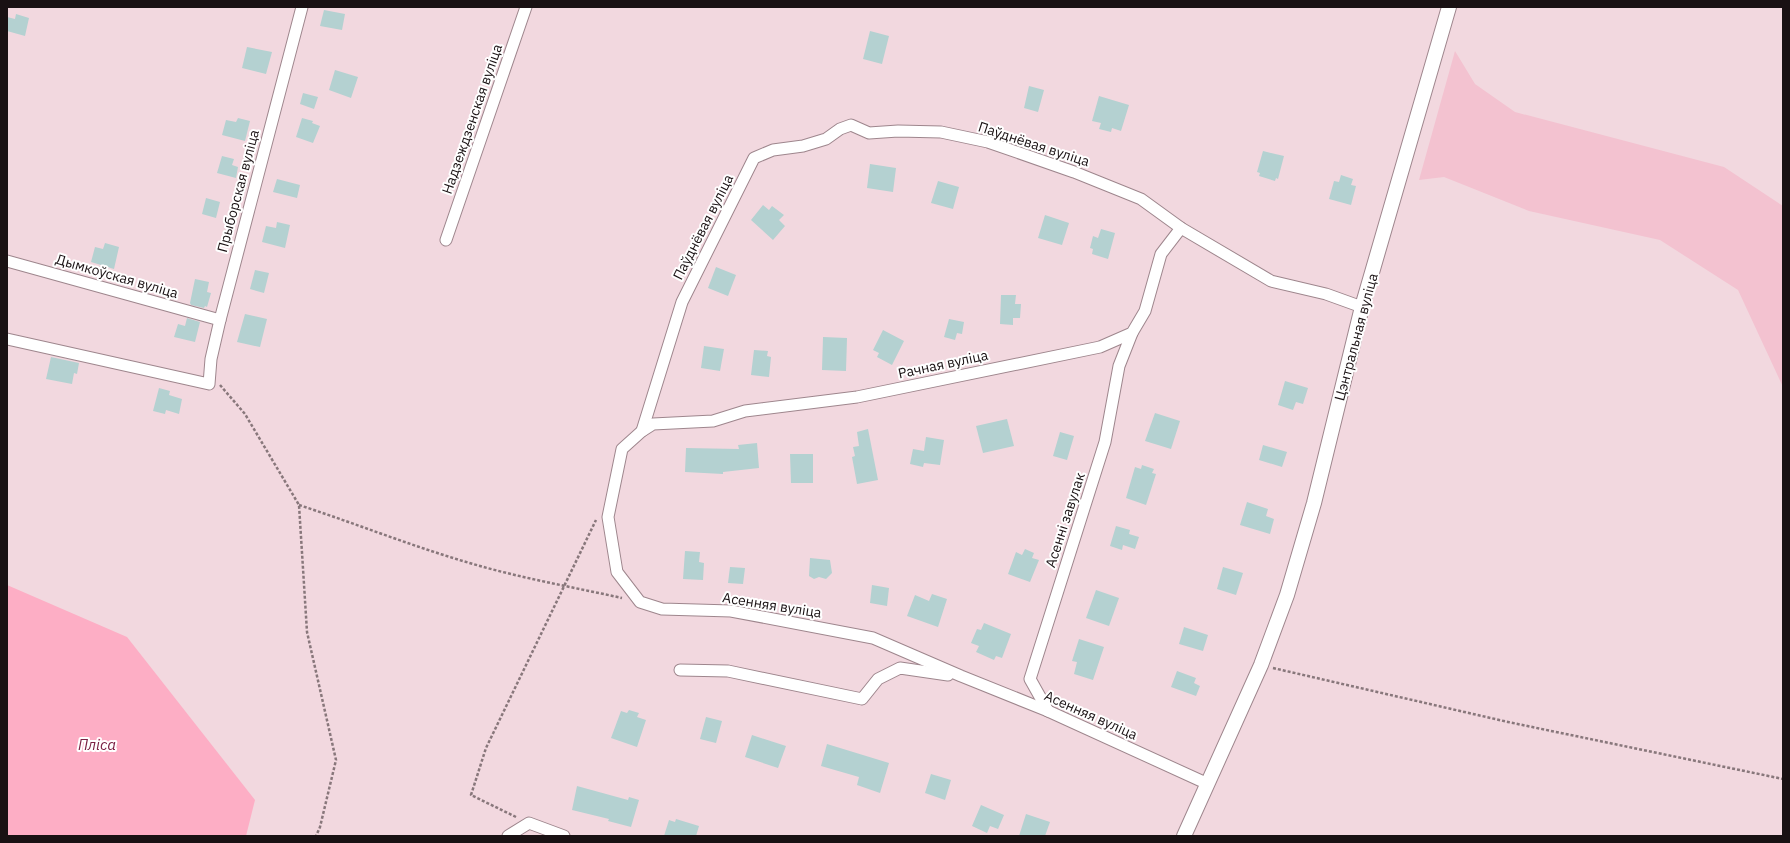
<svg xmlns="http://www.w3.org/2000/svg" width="1790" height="843" viewBox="0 0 1790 843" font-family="'IBM Plex Sans',sans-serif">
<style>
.green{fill:#f3c2d0}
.water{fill:#fdaec5}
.building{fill:#b4d1d1}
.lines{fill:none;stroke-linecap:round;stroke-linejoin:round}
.minor-casing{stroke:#9e868d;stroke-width:13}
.tertiary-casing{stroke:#9e868d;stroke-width:16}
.path{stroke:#88777b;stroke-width:2.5;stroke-dasharray:3 2;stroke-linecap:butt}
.minor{stroke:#fff;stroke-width:11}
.tertiary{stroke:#fff;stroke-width:14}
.labels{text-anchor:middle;stroke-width:4;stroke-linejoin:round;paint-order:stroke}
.street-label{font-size:14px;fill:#191113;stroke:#fff}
.water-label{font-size:15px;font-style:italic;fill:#7b2245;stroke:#fff}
</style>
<rect width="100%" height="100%" fill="#f2d8df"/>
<!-- green -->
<path class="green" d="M 1455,51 L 1475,84 L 1515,112 L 1724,167 L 1783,206 L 1783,387 L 1738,290 L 1660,240 L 1529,211 L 1444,177 L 1419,180 Z"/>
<!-- water -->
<path class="water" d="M 7,585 L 127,637 L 255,800 L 246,836 L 7,836 Z"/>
<!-- building -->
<g class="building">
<path d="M 324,10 L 345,14 L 342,30 L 320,26 Z"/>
<path d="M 16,14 L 29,18 L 25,36 L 7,31 L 7,17 L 15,19 Z"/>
<path d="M 870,31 L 889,36 L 882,64 L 863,59 Z"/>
<path d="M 247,47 L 272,52 L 266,74 L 242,68 Z"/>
<path d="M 335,70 L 358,77 L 351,98 L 329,90 Z"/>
<path d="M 1029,86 L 1044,90 L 1038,112 L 1024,108 Z"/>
<path d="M 303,93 L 318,97 L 314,109 L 300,104 Z"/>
<path d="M 1099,96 L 1129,105 L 1121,131 L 1112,128 L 1111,132 L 1099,129 L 1101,123 L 1092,121 Z"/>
<path d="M 238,118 L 250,121 L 245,141 L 222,135 L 226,120 L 236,122 Z"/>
<path d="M 302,118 L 313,121 L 312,123 L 320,126 L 313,143 L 296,137 Z"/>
<path d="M 1263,151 L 1284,156 L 1278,179 L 1276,178 L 1275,181 L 1259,176 L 1260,173 L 1257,172 Z"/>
<path d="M 222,156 L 234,159 L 232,165 L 238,167 L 236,178 L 217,173 Z"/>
<path d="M 870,164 L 896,168 L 893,192 L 867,188 Z"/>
<path d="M 1341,175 L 1353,179 L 1351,185 L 1356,186 L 1351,205 L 1329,199 L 1334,181 L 1339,182 Z"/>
<path d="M 277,179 L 300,185 L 297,198 L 273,192 Z"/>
<path d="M 938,181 L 959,187 L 953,209 L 931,203 Z"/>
<path d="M 206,198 L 220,202 L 216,218 L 202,214 Z"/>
<path d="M 763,205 L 769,210 L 772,206 L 784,215 L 779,220 L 785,226 L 773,240 L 751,220 Z"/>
<path d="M 1045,215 L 1069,223 L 1062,245 L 1038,238 Z"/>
<path d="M 277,222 L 290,225 L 285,248 L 262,242 L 266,226 L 276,228 Z"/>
<path d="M 1101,229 L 1115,233 L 1108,259 L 1092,254 L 1093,249 L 1090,248 L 1093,236 L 1098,238 Z"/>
<path d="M 105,243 L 119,247 L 114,269 L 91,262 L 95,247 L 103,249 Z"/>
<path d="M 716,267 L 736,275 L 728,296 L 708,288 Z"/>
<path d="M 255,270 L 269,273 L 264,293 L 250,289 Z"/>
<path d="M 195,279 L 209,282 L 207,292 L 211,293 L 207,307 L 205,306 L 204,308 L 191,305 L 190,303 Z"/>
<path d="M 1001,295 L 1016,295 L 1015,304 L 1021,304 L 1020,318 L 1013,318 L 1013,325 L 1000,324 Z"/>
<path d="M 245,314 L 267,319 L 260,347 L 237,342 Z"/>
<path d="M 187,318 L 200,322 L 195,342 L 174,337 L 178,324 L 185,326 Z"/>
<path d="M 949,319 L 964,322 L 962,334 L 957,333 L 955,340 L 944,337 Z"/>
<path d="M 883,330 L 904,341 L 892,365 L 877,357 L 879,353 L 873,350 Z"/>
<path d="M 823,337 L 847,338 L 846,371 L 822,370 Z"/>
<path d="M 704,346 L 724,349 L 720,371 L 701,368 Z"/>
<path d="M 754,350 L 768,351 L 767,356 L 771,357 L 769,377 L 751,375 Z"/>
<path d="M 51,357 L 79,363 L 77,374 L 74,373 L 72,384 L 46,379 Z"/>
<path d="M 1285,381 L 1308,388 L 1303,404 L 1296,402 L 1293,410 L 1278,405 Z"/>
<path d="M 159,388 L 170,391 L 169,395 L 182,399 L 179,414 L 166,410 L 165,414 L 153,411 Z"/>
<path d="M 1155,413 L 1180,421 L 1171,449 L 1145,441 Z"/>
<path d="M 1007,419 L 1014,446 L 983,453 L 976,426 Z"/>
<path d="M 868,429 L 878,480 L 857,484 L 852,457 L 855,456 L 853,447 L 859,446 L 857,432 Z"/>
<path d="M 1060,432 L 1074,436 L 1067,460 L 1053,456 Z"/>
<path d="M 926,437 L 944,440 L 940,465 L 924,463 L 923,467 L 910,464 L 913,449 L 924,451 Z"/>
<path d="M 757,443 L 759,468 L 723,472 L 723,474 L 685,472 L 686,448 L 739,449 L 738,445 Z"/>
<path d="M 1263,445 L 1287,452 L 1282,467 L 1259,460 Z"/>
<path d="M 790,454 L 813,454 L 813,483 L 791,483 Z"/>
<path d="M 1142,465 L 1154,469 L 1152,473 L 1156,474 L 1146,505 L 1126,498 L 1135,467 L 1141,469 Z"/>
<path d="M 1247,502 L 1268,509 L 1266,516 L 1274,519 L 1270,534 L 1240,525 Z"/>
<path d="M 1116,526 L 1130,530 L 1129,534 L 1139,537 L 1135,549 L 1123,545 L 1122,550 L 1110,546 Z"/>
<path d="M 1025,549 L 1034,553 L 1032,558 L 1039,560 L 1030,582 L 1008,574 L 1016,552 L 1022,555 Z"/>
<path d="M 685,551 L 700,552 L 699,562 L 704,563 L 703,580 L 683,579 Z"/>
<path d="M 810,558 L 830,560 L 832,573 L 826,579 L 819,577 L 814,579 L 809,576 Z"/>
<path d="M 730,567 L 745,568 L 743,584 L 728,583 Z"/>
<path d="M 1223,567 L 1243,573 L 1236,595 L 1217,589 Z"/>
<path d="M 872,585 L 889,588 L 887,606 L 870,603 Z"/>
<path d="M 1096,590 L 1119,598 L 1109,626 L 1086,618 Z"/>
<path d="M 932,594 L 947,599 L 938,627 L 907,616 L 915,595 L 929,601 Z"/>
<path d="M 984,623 L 1011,634 L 1002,658 L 996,656 L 994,660 L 976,652 L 979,646 L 971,643 L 977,629 L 981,630 Z"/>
<path d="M 1184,627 L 1208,635 L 1203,651 L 1179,644 Z"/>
<path d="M 1079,639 L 1104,647 L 1093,680 L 1074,674 L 1077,662 L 1072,661 Z"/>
<path d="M 1177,671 L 1196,678 L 1194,683 L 1200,686 L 1196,696 L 1171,687 Z"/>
<path d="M 629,710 L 639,713 L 637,717 L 646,720 L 637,747 L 611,738 L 621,711 L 627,713 Z"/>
<path d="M 706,717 L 722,721 L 716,743 L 700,739 Z"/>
<path d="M 752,735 L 786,746 L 778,768 L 745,757 Z"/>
<path d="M 827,744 L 889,763 L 880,793 L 857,785 L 859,777 L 821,766 Z"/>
<path d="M 931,774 L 951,780 L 945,800 L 925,793 Z"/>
<path d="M 577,786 L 628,800 L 629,797 L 639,800 L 631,827 L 608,821 L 609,819 L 572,810 Z"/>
<path d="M 981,805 L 1004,815 L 998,829 L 990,826 L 987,833 L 972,826 Z"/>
<path d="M 1026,814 L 1050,822 L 1045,836 L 1019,836 Z"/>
<path d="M 676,819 L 699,826 L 696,836 L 664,836 L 669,820 L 675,822 Z"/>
</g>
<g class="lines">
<!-- minor casing -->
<g class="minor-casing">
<g id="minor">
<path d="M 1181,228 L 1161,254 L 1145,311 L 1132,333 L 1100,347 L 857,397 L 745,411 L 713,421 L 653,424 L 642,431 L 622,449 L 608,517 L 617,572 L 640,602 L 662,609 L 731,611 L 873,638 L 961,676 L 1048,711 L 1208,784"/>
<path d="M 446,240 L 526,7"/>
<path d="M 7,261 L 220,320"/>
<path d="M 7,339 L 209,384 L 211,359 L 220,320 L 302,7"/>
<path d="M 642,431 L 682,302 L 754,158 L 773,150 L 803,146 L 826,139 L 840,129 L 851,125 L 869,133 L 898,131 L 941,132 L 988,142 L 1074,172 L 1141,199 L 1181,228 L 1271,281 L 1326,294 L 1362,307"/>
<path d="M 680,670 L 728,671 L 862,699 L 878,679 L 900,668 L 948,675"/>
<path d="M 1048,711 L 1030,679 L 1105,442 L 1119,366 L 1132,333"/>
<path d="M 508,836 L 529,823 L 564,836"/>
</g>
</g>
<!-- tertiary casing -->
<g class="tertiary-casing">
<path id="tertiary" d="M 1184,836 L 1261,665 L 1287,595 L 1314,503 L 1362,307 L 1449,7"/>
</g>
<!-- path -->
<g class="path">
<path d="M 220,385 L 245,414 L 299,505 L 307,632 L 336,760 L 320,827 L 316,836"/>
<path d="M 299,505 C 357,524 414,547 473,564 C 521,578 572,587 622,598"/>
<path d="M 1273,668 L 1508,722 L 1783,779"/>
<path d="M 516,817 L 471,795 L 486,748 L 596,520"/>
</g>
<!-- minor -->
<use href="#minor" class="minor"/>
<!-- tertiary -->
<use href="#tertiary" class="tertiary"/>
</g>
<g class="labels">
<!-- street labels -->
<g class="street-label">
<text transform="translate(472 119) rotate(-71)" y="5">Надзеждзенская вуліца</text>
<text transform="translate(1034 144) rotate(18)" y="5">Паўднёвая вуліца</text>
<text transform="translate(238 191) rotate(-75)" y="5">Прыборская вуліца</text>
<text transform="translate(703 227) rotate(-63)" y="5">Паўднёвая вуліца</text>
<text transform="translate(117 276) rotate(16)" y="5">Дымкоўская вуліца</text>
<text transform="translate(1356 337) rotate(-75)" y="5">Цэнтральная вуліца</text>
<text transform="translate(943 364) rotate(-12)" y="5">Рачная вуліца</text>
<text transform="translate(1065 520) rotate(-72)" y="5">Асенні завулак</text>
<text transform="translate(772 605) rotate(9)" y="5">Асенняя вуліца</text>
<text transform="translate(1091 715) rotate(24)" y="5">Асенняя вуліца</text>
</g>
<!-- water labels -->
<g class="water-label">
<text x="97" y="750">Пліса</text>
</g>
</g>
<!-- border -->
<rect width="1790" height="843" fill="none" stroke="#191113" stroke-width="16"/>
</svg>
